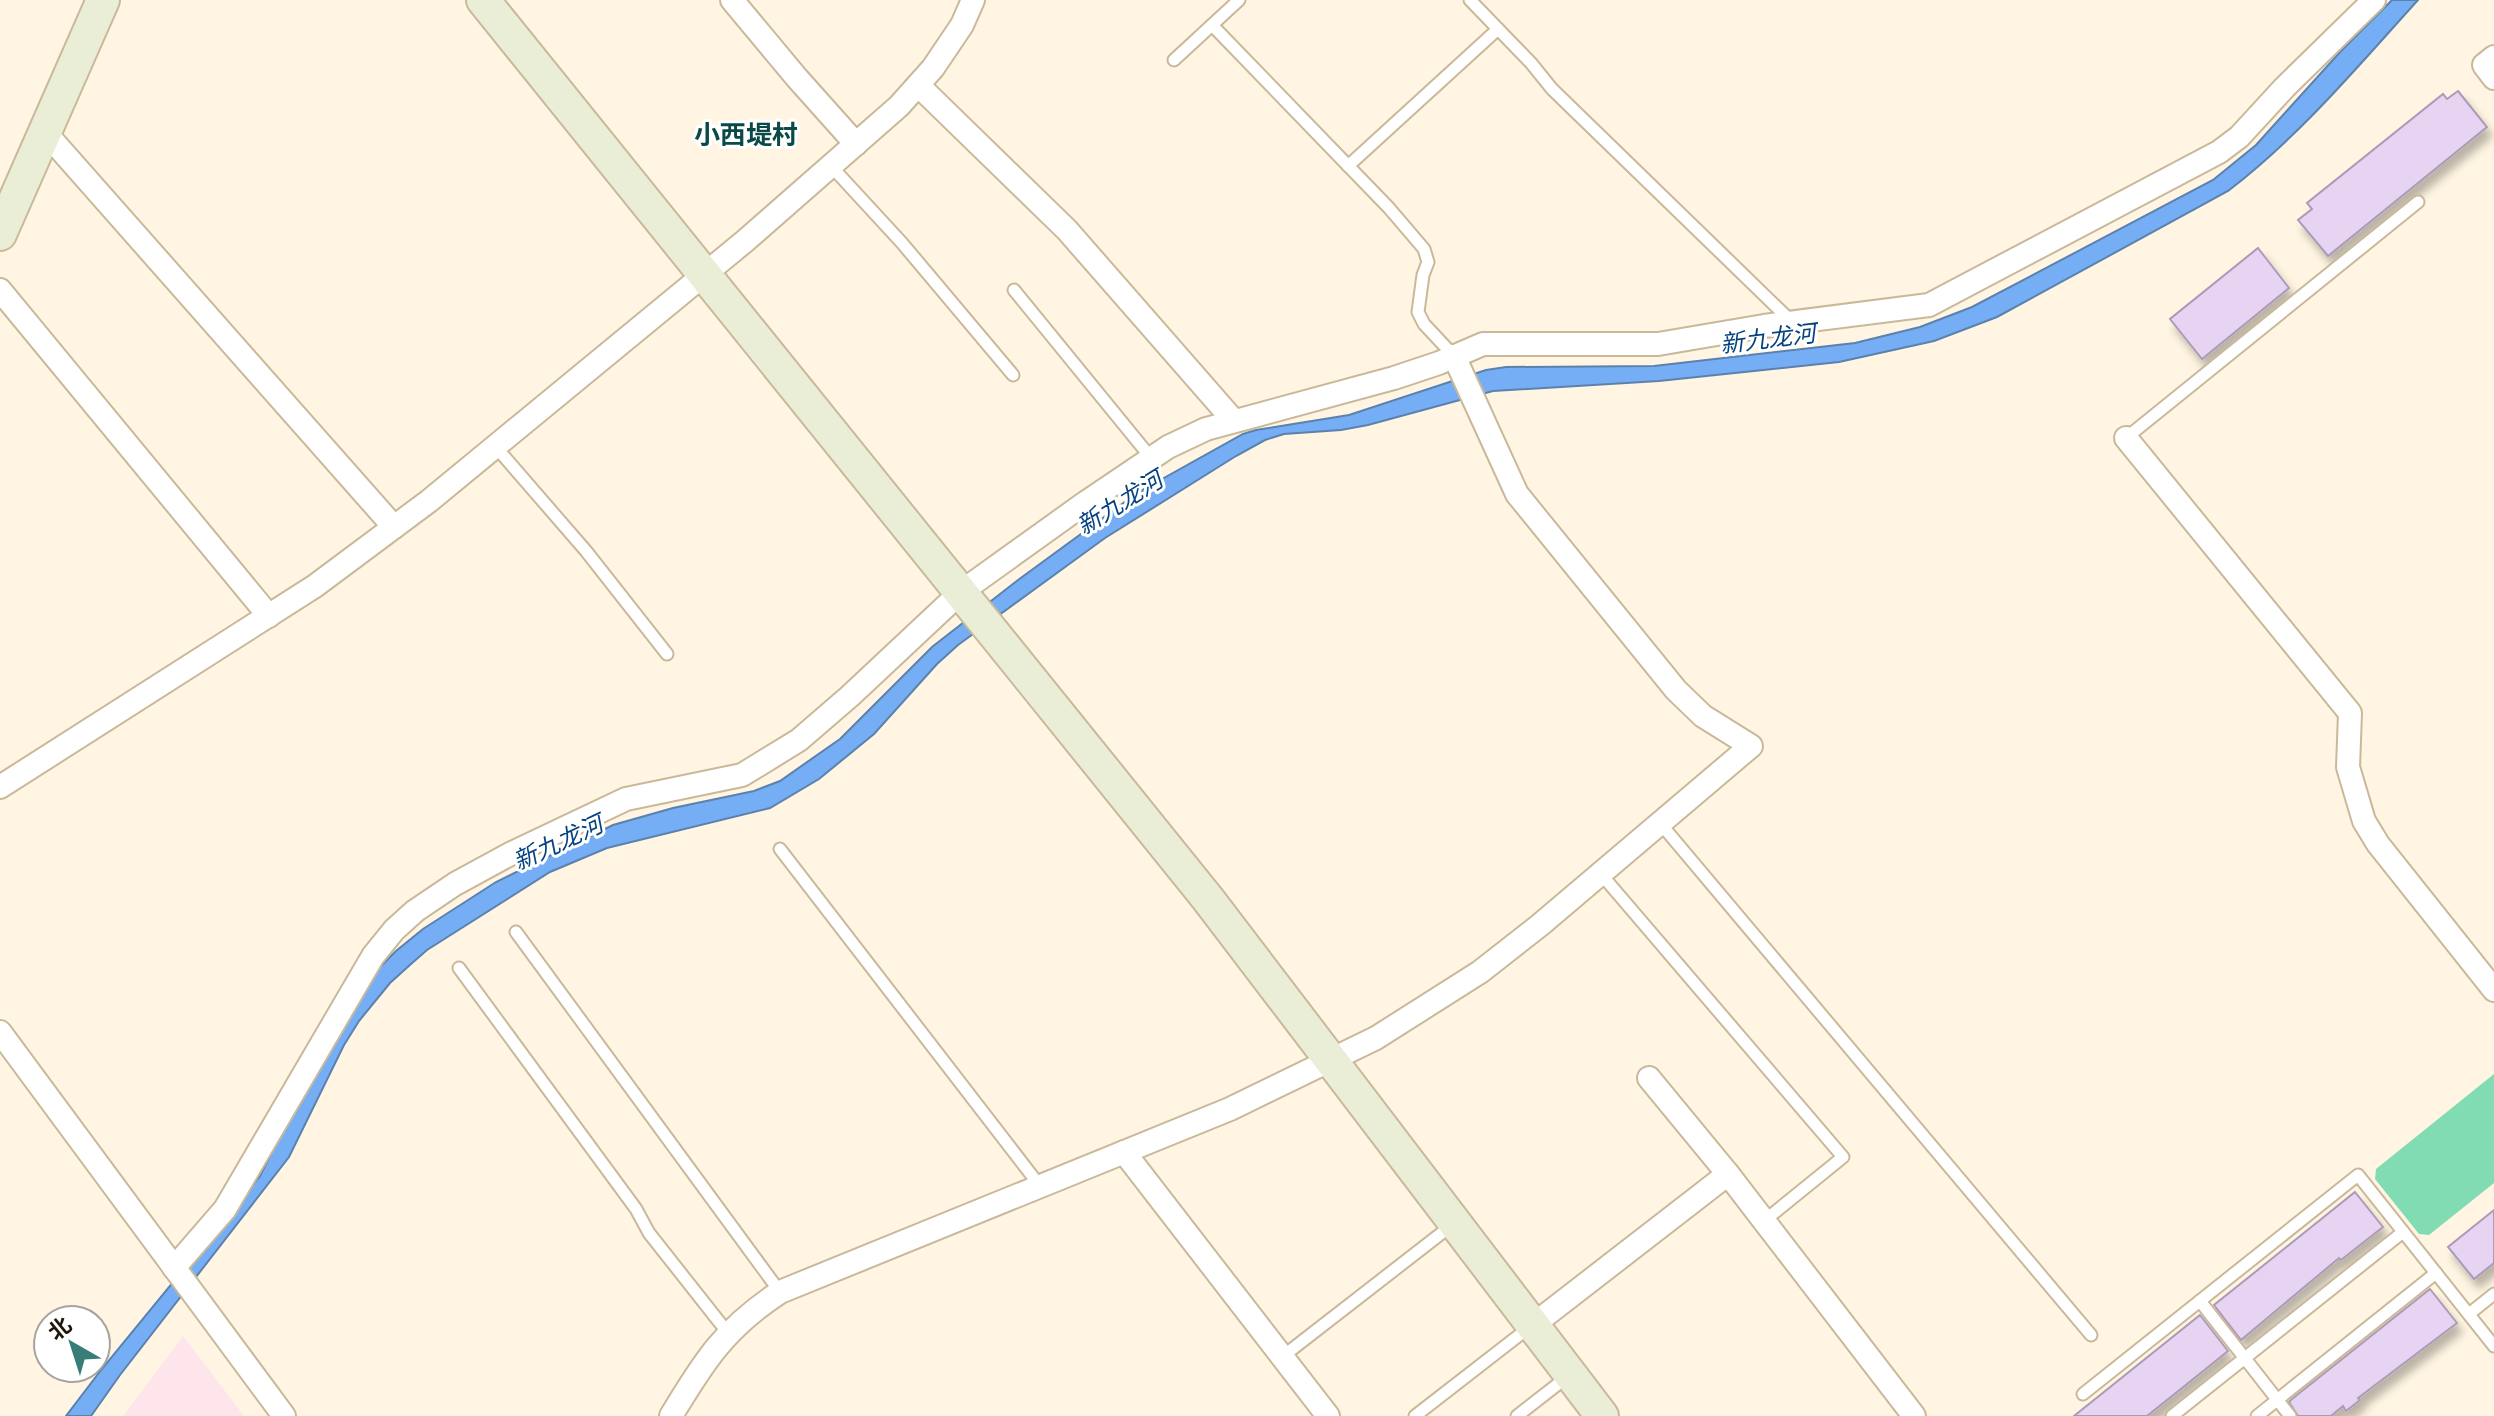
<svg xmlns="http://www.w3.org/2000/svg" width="2494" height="1416" viewBox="0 0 2494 1416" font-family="Jost,'Noto Sans SC',sans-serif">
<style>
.industrial{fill:#fee4eb}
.green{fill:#81dcb4}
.water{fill:#75aef4;stroke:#5b81ae;stroke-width:2}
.building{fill:#e7d3f2;stroke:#ac9ab6;stroke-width:2;filter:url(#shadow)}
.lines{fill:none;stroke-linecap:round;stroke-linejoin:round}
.lane-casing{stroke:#c9b99a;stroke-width:15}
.street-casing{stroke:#c9b99a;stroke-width:26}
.secondary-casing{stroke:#c9b99a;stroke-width:36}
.lane{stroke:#fff;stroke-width:11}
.street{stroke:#fff;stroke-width:22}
.secondary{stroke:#eaeed6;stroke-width:32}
.labels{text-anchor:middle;stroke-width:6;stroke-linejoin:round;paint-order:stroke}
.water-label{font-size:24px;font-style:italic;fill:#054380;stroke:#fff}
.quarter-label{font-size:26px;font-weight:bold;fill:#0a4946;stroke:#fff}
</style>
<defs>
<filter id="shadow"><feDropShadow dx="5" dy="9" stdDeviation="4" flood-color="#0004"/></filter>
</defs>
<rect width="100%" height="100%" fill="#fff5e2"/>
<!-- industrial -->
<path class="industrial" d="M 183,1336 L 244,1416 L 123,1416 Z"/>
<!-- green -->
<path class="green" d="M 2494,1074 L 2494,1183 L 2429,1235 L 2419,1234 L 2375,1179 L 2376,1169 Z"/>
<!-- water -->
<path class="water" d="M 2392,0 L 2418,0 C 2358,66 2300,136 2228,191 L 1997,317 L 1934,341 L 1839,362 L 1659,381 L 1493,391 L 1368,425 L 1341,430 L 1284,434 L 1265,440 L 1236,456 L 1105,538 L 958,645 L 937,664 L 874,734 L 819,779 L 770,808 L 607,848 L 550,872 L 427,950 L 411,964 L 390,983 L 359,1021 L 344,1045 L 289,1157 L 120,1375 L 91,1416 L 66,1416 L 101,1370 L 260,1176 L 309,1078 L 377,970 L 396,951 L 423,929 L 496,882 L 613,825 L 673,808 L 754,791 L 780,781 L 840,739 L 932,647 L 1018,580 L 1137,493 L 1243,434 L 1256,430 L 1349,415 L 1486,370 L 1506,367 L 1654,366 L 1855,343 L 1920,327 L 1972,307 L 2213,180 L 2256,145 L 2341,51 Z"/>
<!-- building -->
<g class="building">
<path d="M 2458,91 L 2487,127 L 2328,256 L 2298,220 L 2312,209 L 2307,203 L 2443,94 L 2447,99 Z"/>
<path d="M 2258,248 L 2289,288 L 2202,359 L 2170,319 Z"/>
<path d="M 2355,1192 L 2383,1227 L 2341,1260 L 2339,1258 L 2241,1340 L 2214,1305 Z"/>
<path d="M 2494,1210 L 2494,1263 L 2474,1279 L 2448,1247 Z"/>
<path d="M 2430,1289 L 2457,1323 L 2358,1398 L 2360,1400 L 2346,1411 L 2343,1406 L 2331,1416 L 2298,1416 L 2289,1402 L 2292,1399 Z"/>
<path d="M 2200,1315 L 2228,1351 L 2192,1380 L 2147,1416 L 2074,1416 Z"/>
</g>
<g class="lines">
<!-- lane casing -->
<g class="lane-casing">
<g id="lane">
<path d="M 1470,0 L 1531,63 L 1552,89 L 1792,322"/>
<path d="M 1212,25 L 1389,208 L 1424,249 L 1428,262 L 1423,275 L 1418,312 L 1424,324 L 1454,356"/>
<path d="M 1174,60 L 1239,0"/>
<path d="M 831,166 L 902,243 L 1013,375"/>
<path d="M 1348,166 L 1498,29"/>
<path d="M 1014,290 L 1152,459"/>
<path d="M 2126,438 L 2418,202"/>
<path d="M 495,446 L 586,551 L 667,654"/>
<path d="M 1660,823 L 2091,1335"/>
<path d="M 780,849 L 1040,1186"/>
<path d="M 1601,874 L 1843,1157 L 1764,1221"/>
<path d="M 516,932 L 780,1292"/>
<path d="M 459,968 L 636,1209 L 649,1233 L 728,1333"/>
<path d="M 2200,1301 L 2290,1416"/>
<path d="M 2469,1314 L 2494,1294"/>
<path d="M 1282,1357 L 1452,1225"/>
<path d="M 2083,1394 L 2358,1175 L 2494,1346"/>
<path d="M 1415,1416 L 1531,1326"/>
<path d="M 1517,1416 L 1567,1377"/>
<path d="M 2172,1416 L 2403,1232"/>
<path d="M 2257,1416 L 2436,1273"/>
</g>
</g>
<!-- street casing -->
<g class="street-casing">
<g id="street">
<path d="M 732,0 L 797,78 L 856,144"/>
<path d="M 2494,57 L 2484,65 L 2494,78"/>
<path d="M 918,85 L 1067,230 L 1234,421"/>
<path d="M 45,132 L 394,527"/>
<path d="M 0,290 L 269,616"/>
<path d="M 2126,438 L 2350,713 L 2348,767 L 2364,821 L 2378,844 L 2494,990"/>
<path d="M 0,787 L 315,586 L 429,501 L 745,241 L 899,106 L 933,68 L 962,25 L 973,0"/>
<path d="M 0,1032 L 284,1416"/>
<path d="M 1649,1078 L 1728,1174 L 1914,1416"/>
<path d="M 1124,1152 L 1328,1416"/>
<path d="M 174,1268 L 225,1209 L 373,956 L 394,930 L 415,911 L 455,884 L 512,853 L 626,799 L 742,775 L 799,740 L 850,696 L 961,592 L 1085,503 L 1168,447 L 1206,429 L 1394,378 L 1439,363 L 1483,344 L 1658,344 L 1764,326 L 1929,305 L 2219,152 L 2239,137 L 2285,87 L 2374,0"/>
<path d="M 1533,1325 L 1728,1174"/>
<path d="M 671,1416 C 704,1361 725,1328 780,1292 L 1230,1109 L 1376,1038 L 1480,972 L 1540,925 L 1751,746 L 1703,716 L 1676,690 L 1517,494 L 1454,356"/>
</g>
</g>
<!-- secondary casing -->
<g class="secondary-casing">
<g id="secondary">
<path d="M 483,0 L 1208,899 L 1602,1416"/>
<path d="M 0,234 L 103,0"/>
</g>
</g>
<!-- lane -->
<use href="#lane" class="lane"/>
<!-- street -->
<use href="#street" class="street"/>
<!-- secondary -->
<use href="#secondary" class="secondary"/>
</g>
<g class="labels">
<!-- water labels -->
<g class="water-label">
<text transform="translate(1768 339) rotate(-7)" y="8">新九龙河</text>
<text transform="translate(1120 503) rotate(-32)" y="8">新九龙河</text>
<text transform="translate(558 843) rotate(-25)" y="8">新九龙河</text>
</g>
<!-- quarter labels -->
<g class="quarter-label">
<text x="746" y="144">小西堤村</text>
</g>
</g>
<!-- north arrow -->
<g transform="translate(72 1344) rotate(321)"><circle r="38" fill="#ffffff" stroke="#a5a39e" stroke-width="2"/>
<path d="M0-6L14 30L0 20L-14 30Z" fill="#377e79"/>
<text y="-12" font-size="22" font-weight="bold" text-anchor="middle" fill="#1e180c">北</text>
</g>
</svg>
